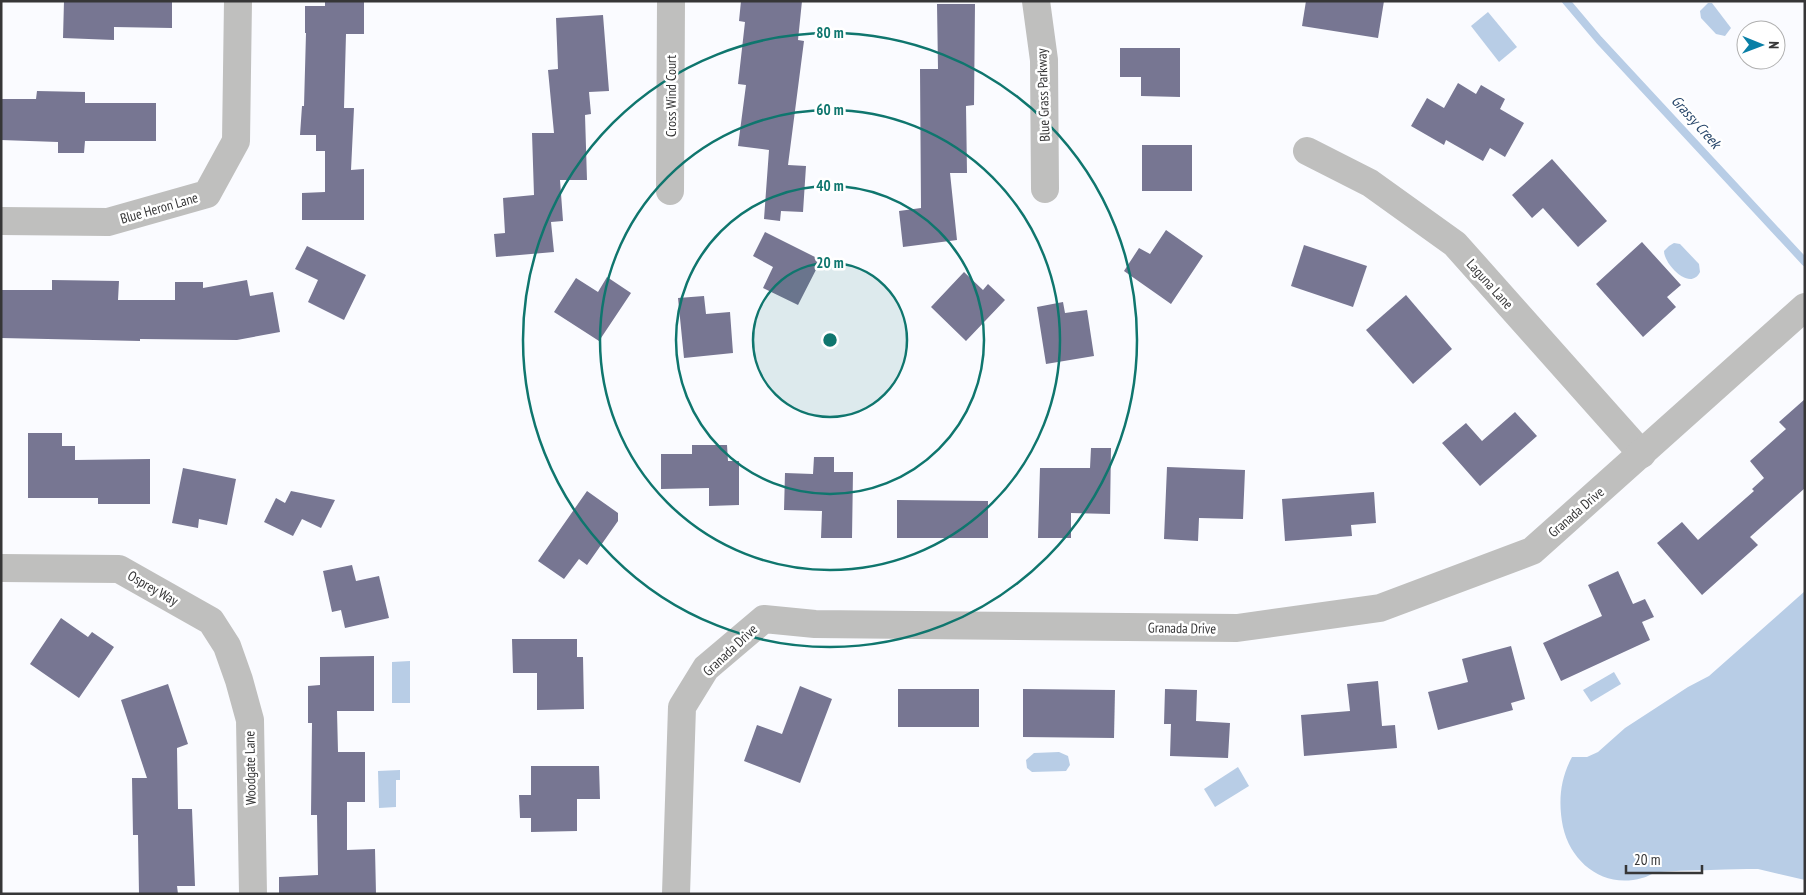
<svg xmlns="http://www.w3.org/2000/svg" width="1806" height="895" viewBox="0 0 1806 895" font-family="'PT Sans Narrow',sans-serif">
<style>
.water{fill:#b8cde6}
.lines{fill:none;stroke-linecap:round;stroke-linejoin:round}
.stream{stroke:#b8cde6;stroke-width:8}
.building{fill:#777692}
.minor{stroke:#bfbfbe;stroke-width:28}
.ring{fill:none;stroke:#0f766e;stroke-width:2.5}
.labels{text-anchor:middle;stroke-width:5;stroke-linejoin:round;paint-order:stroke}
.street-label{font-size:14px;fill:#363637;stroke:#fff}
.water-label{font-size:15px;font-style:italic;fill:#264569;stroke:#fff}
.centre{fill:#0f766e;stroke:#fff;stroke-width:2.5}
.ring-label{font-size:15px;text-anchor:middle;font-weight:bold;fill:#0f766e;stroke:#fff;stroke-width:5;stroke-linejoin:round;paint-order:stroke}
</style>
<rect width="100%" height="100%" fill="#fafbff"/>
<!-- water -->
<g class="water">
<path d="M 1708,3 L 1712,3 L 1731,28 L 1725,36 L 1716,34 L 1701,18 L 1700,11 Z"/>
<path d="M 1488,12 L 1517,47 L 1499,62 L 1471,26 Z"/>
<path d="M 1674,243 L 1680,244 L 1699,264 L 1700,272 C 1690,292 1664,264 1664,251 L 1669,246 Z"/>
<path d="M 1805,591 L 1805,880 L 1758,869 L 1747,869 C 1718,870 1688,870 1659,872 C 1653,872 1648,877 1642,878 C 1604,889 1571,863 1563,827 C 1558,802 1560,779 1572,757 L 1587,757 L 1598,752 L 1625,728 L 1688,687 L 1709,676 Z"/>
<path d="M 410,661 L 410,703 L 392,703 L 392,662 Z"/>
<path d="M 1614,672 L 1621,684 L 1591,702 L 1583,690 Z"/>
<path d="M 1059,752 L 1068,756 L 1070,765 L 1066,771 L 1032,772 L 1027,768 L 1026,760 L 1034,753 Z"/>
<path d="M 1238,767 L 1249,786 L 1215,807 L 1204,789 Z"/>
<path d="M 400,770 L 400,780 L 396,780 L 396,807 L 379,808 L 378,771 Z"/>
</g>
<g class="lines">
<!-- stream -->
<path class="stream" d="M 1566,1 L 1599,40 L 1805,262"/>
</g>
<!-- building -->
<g class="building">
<path d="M 64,1 L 172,1 L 172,28 L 114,27 L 114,40 L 63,38 Z"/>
<path d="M 325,1 L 364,1 L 364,34 L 346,34 L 344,108 L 354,108 L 351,170 L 364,169 L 364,220 L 302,220 L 302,193 L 325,192 L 325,151 L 316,151 L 316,135 L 300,135 L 302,106 L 304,106 L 306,33 L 305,33 L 305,6 L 325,6 Z"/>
<path d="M 741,1 L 802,1 L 798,40 L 804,41 L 788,165 L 806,166 L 803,212 L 781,211 L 780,221 L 764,219 L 769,150 L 738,146 L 746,85 L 738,84 L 745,22 L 739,21 Z"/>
<path d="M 1306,1 L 1384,1 L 1378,38 L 1302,26 Z"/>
<path d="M 937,4 L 975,4 L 974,105 L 966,106 L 967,173 L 950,173 L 957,240 L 903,247 L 899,211 L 921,208 L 920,69 L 938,69 Z"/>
<path d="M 603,15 L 609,91 L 589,92 L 591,114 L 585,115 L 587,180 L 560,180 L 563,221 L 551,222 L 554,252 L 496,257 L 494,234 L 505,233 L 503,198 L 534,195 L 532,133 L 554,133 L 548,70 L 558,69 L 556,18 Z"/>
<path d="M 1120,48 L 1180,48 L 1180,97 L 1141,96 L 1141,77 L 1120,77 Z"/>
<path d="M 1458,83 L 1476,94 L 1481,85 L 1505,99 L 1500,109 L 1524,123 L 1505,157 L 1490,148 L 1483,161 L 1446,140 L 1444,145 L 1411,126 L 1427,98 L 1444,108 Z"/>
<path d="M 37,91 L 85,92 L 85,103 L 156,103 L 156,141 L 85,141 L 84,153 L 58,153 L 58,142 L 1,140 L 1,99 L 36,99 Z"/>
<rect x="1142" y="145" width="50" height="46"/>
<path d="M 1552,159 L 1607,221 L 1578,247 L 1543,208 L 1532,218 L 1512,195 Z"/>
<path d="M 1166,230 L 1203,256 L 1171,304 L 1124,271 L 1139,248 L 1150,254 Z"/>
<path d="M 765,232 L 821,260 L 798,305 L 763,288 L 773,267 L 753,256 Z"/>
<path d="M 1642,242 L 1681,285 L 1667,297 L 1676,307 L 1643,337 L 1596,284 Z"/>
<path d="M 1304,245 L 1367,266 L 1353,307 L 1291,286 Z"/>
<path d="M 307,246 L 366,275 L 344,320 L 308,302 L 318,280 L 295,269 Z"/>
<path d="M 964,272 L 983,290 L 988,284 L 1005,300 L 966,341 L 931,307 Z"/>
<path d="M 607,277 L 631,293 L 599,341 L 554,312 L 576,278 L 598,292 Z"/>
<path d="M 52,280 L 119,281 L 118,300 L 175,300 L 175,282 L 203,282 L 203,288 L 247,280 L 250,296 L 273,292 L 280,332 L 237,340 L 140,339 L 140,341 L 1,338 L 1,290 L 52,290 Z"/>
<path d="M 1406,295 L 1452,349 L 1413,384 L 1366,330 Z"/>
<path d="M 704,296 L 706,314 L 730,312 L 733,353 L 684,358 L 678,298 Z"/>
<path d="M 1063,302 L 1065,313 L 1087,310 L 1094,356 L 1046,364 L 1037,307 Z"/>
<path d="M 1805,399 L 1805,488 L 1750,537 L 1758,545 L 1702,595 L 1657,543 L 1682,522 L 1698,540 L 1754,491 L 1752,489 L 1764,478 L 1750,461 L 1786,429 L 1779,422 Z"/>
<path d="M 1515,412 L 1537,436 L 1480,486 L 1442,443 L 1466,423 L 1482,441 Z"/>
<path d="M 28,433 L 62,433 L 62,446 L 75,446 L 75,460 L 150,459 L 150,504 L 98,504 L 98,498 L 28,498 Z"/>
<path d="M 692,445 L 727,445 L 728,461 L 739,461 L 739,505 L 709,506 L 709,488 L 661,489 L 661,454 L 692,454 Z"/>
<path d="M 1091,448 L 1111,448 L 1110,514 L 1071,513 L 1071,538 L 1038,538 L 1040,468 L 1090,468 Z"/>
<path d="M 814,457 L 834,457 L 834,472 L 853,472 L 852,538 L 821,538 L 822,511 L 784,510 L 785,473 L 813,474 Z"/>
<path d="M 1167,467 L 1245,470 L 1243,519 L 1199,518 L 1198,541 L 1164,539 Z"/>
<path d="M 183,468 L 236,479 L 227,525 L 199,519 L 198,528 L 172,523 Z"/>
<path d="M 291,491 L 335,500 L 321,528 L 302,519 L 293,536 L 264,522 L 276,498 L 285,503 Z"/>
<path d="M 587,491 L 618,513 L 618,521 L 587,565 L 579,559 L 564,579 L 538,561 Z"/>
<path d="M 1374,492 L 1376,523 L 1351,525 L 1352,536 L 1285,541 L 1282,499 Z"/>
<path d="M 897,500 L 988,501 L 988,538 L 897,538 Z"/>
<path d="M 352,565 L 356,581 L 379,576 L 389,618 L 345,628 L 341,610 L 332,612 L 323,571 Z"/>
<path d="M 1618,571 L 1633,604 L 1645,599 L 1654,617 L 1642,622 L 1650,640 L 1561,681 L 1543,643 L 1602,616 L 1588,585 Z"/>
<path d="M 61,618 L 88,637 L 92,632 L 114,647 L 79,698 L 30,664 Z"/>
<path d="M 512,639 L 577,639 L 577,657 L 583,657 L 584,709 L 537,710 L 537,673 L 513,673 Z"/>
<path d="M 1511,646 L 1525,699 L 1511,703 L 1513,710 L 1438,730 L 1428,692 L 1468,682 L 1462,659 Z"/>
<path d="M 374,656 L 374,711 L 337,711 L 338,752 L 365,752 L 365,802 L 347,802 L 347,850 L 375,849 L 376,894 L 279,894 L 279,877 L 318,875 L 317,815 L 311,815 L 312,723 L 308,723 L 308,686 L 320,685 L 320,657 Z"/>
<path d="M 1378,681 L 1382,726 L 1395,725 L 1397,748 L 1304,756 L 1301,715 L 1350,711 L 1347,684 Z"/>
<path d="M 168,684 L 188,744 L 177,748 L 178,809 L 192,809 L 195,886 L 177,886 L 178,894 L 139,894 L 138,835 L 133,835 L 132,778 L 147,778 L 121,700 Z"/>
<path d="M 800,686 L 832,699 L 800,783 L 744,761 L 757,725 L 782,734 Z"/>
<rect x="898" y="689" width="81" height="38"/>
<path d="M 1023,689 L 1115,690 L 1114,738 L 1023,737 Z"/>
<path d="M 1165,689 L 1197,690 L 1196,721 L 1230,723 L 1228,758 L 1170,756 L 1171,724 L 1164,724 Z"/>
<path d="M 531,766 L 599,766 L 600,799 L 577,799 L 577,831 L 531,832 L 531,818 L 520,818 L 519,795 L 531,795 Z"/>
</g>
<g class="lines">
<!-- minor -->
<g class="minor">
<path d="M 1036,1 L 1044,60 L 1045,189"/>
<path d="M 1307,151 L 1370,183 L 1455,244 L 1642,454"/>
<path d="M 670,191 L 671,1"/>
<path d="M 1,221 L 108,222 L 207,194 L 236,141 L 238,1"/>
<path d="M 1,568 L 119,569 L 211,621 L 227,646 L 239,680 L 250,720 L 253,894"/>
<path d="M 676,894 L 682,707 L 706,668 L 764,619 L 815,624 L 1237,628 L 1380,608 L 1532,551 L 1805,307"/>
</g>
</g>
<!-- distance rings -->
<circle cx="830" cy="340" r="77" fill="#0f766e" fill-opacity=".12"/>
<g class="ring">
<circle cx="830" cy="340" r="77"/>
<circle cx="830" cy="340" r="154"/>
<circle cx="830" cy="340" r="230"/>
<circle cx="830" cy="340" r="307"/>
</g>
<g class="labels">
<!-- street labels -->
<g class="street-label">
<text transform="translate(1043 95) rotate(-92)" y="5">Blue Grass Parkway</text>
<text transform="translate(671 96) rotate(-90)" y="5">Cross Wind Court</text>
<text transform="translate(159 208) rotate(-16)" y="5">Blue Heron Lane</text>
<text transform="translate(1490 284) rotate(48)" y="5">Laguna Lane</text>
<text transform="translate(1576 512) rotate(-41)" y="5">Granada Drive</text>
<text transform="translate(153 588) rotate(30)" y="5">Osprey Way</text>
<text transform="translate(1182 628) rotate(1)" y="5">Granada Drive</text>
<text transform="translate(730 650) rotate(-43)" y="5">Granada Drive</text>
<text transform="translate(250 768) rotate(-91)" y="5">Woodgate Lane</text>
</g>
<!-- water labels -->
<g class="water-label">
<text transform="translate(1696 122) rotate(48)" y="5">Grassy Creek</text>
</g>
</g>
<circle cx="830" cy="340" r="8" class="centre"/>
<g class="ring-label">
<text x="830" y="38">80 m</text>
<text x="830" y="115">60 m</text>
<text x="830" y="191">40 m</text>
<text x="830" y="268">20 m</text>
</g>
<!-- border -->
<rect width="1806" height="895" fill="none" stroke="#363637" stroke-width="5"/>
<!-- north arrow -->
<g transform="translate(1761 45) rotate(91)"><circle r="24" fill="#ffffff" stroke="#afafaf"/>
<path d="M0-4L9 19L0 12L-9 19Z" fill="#097fa6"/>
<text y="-8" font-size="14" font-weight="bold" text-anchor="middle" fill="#363637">N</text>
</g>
<!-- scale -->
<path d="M1626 865v8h76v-8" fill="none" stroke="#363637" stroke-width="2.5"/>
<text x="1634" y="865" font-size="15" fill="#363637" stroke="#ffffff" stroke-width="4" paint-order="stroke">20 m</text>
</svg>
